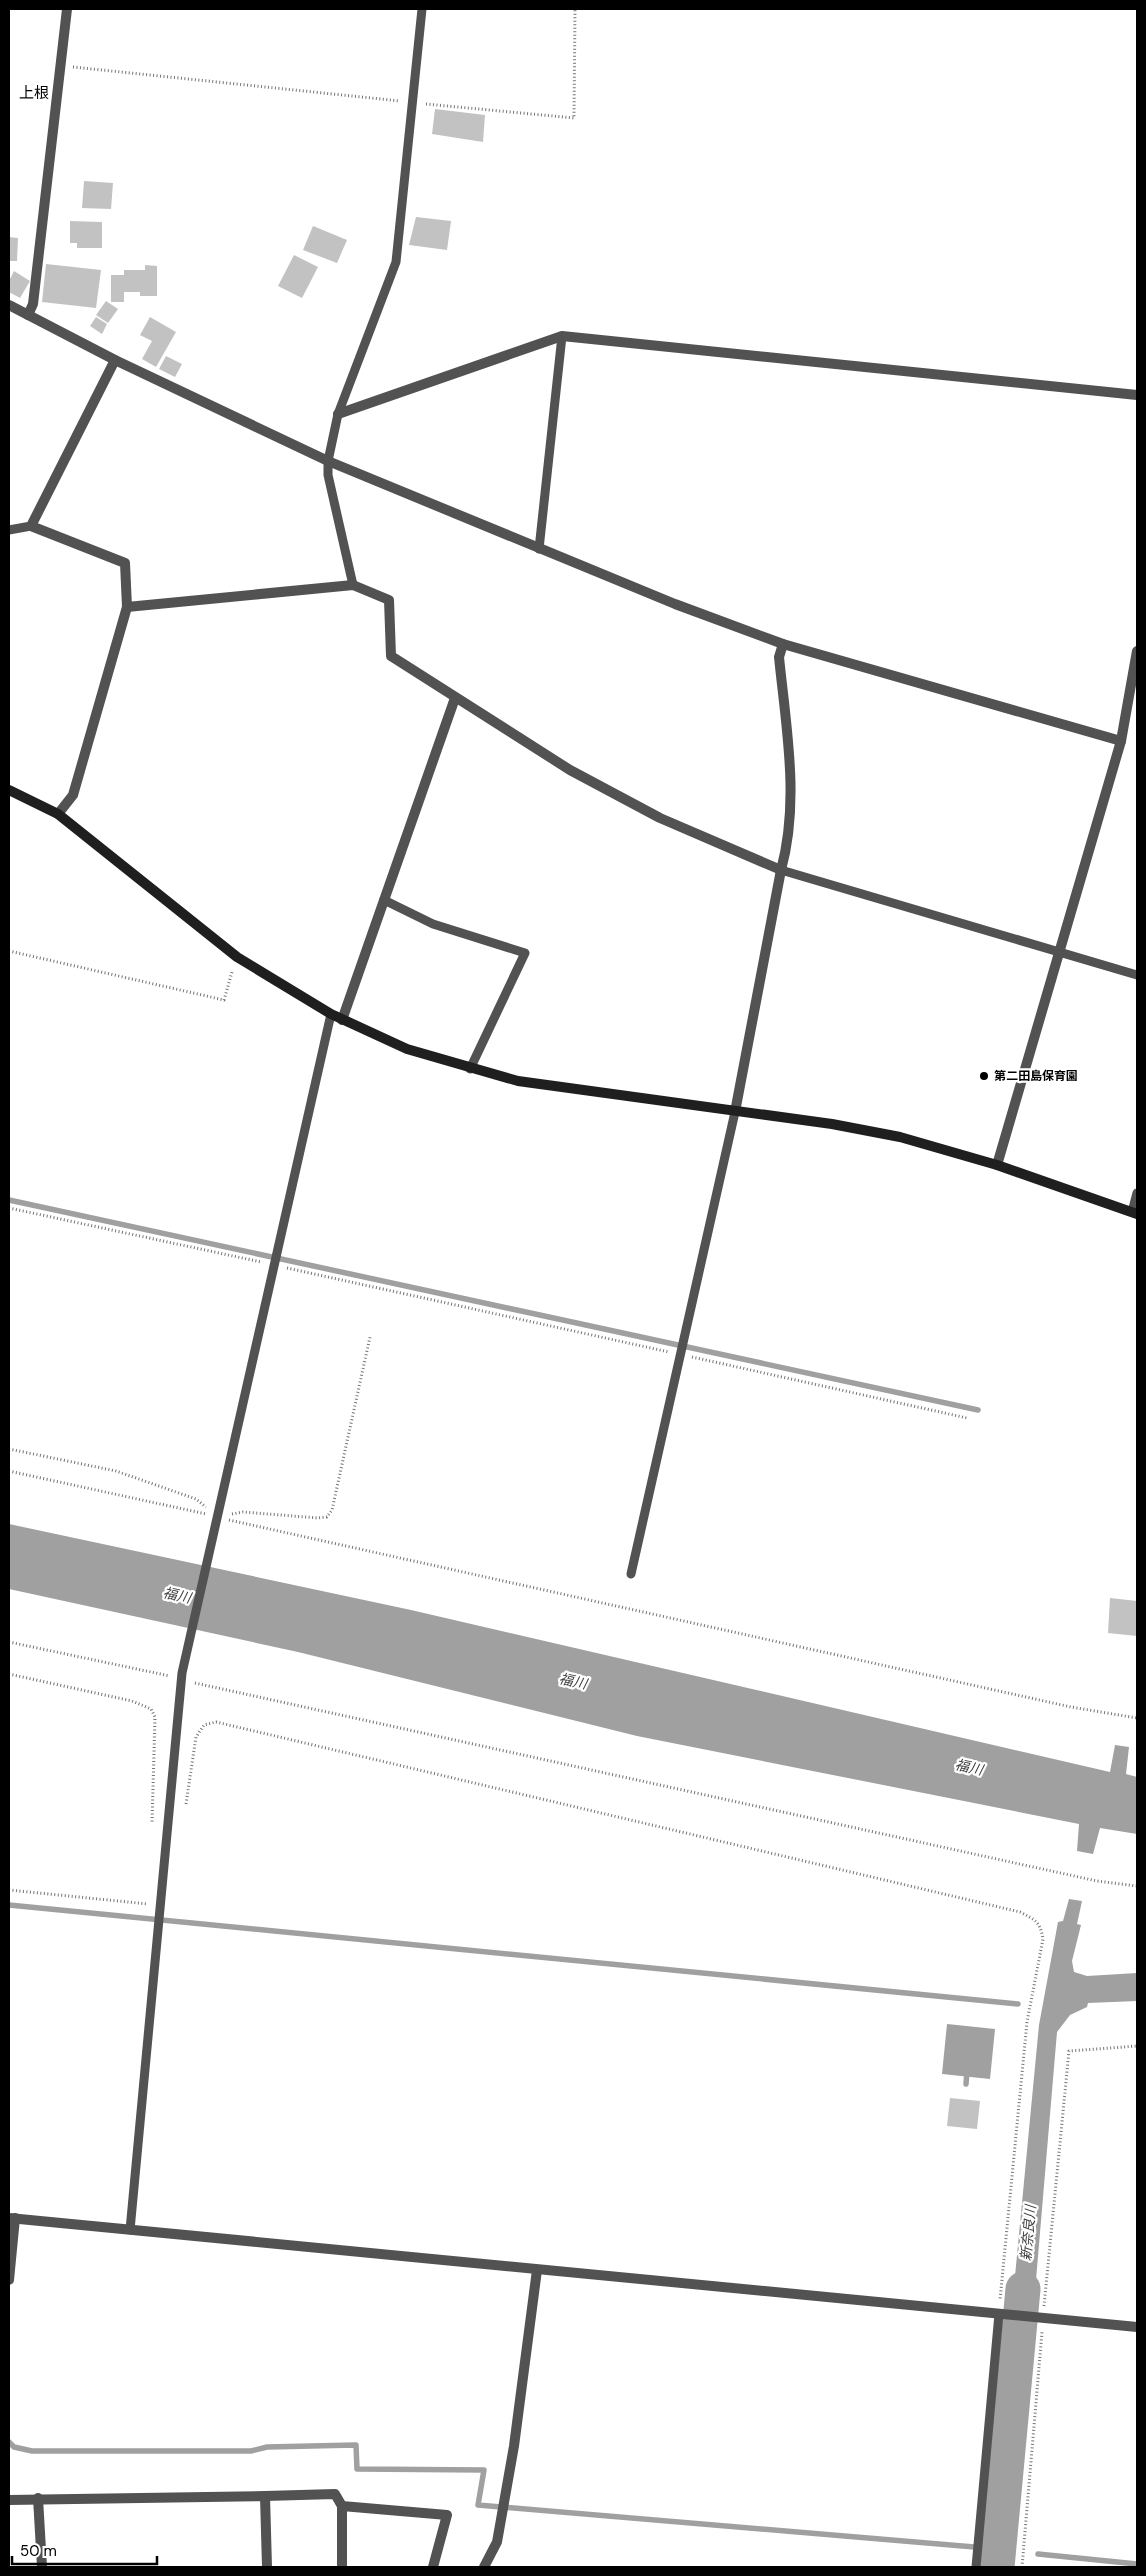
<svg xmlns="http://www.w3.org/2000/svg" width="1146" height="2576" viewBox="0 0 1146 2576" font-family="'DM Sans','Noto Sans JP',sans-serif">
<style>
.water{fill:#a0a0a0}
.lines{fill:none;stroke-linecap:round;stroke-linejoin:round}
.stream{stroke:#a0a0a0;stroke-width:5.5}
.river{stroke:#a0a0a0;stroke-width:35}
.building{fill:#c2c2c2}
.path{stroke:#747474;stroke-width:3;stroke-dasharray:1 2.5;stroke-linecap:butt}
.lane{stroke:#525252;stroke-width:9}
.street{stroke:#525252;stroke-width:10}
.secondary{stroke:#1f1f1f;stroke-width:10}
.poi-dot{fill:#000;stroke:#fff;stroke-width:2}
.labels{text-anchor:middle;stroke-width:4.5;stroke-linejoin:round;paint-order:stroke}
.poi-label{font-size:12px;font-weight:bold;fill:#000;stroke:#fff;text-anchor:start}
.water-label{font-size:14px;font-style:italic;fill:#414141;stroke:#fff}
.quarter-label{font-size:15px;fill:#000;stroke:#fff}
</style>
<rect width="100%" height="100%" fill="#fff"/>
<!-- water -->
<g class="water">
<path d="M 9,1524 L 411,1610 L 1110,1772 L 1115,1745 L 1129,1747 L 1126,1774 L 1137,1777 L 1137,1834 L 1100,1828 L 1093,1854 L 1077,1851 L 1079,1824 L 637,1736 L 298,1652 L 9,1589 Z"/>
<path d="M 1069,1899 L 1082,1901 L 1077,1924 L 1081,1925 L 1072,1961 L 1074,1972 L 1087,1976 L 1137,1973 L 1137,2001 L 1088,2003 L 1087,2007 L 1070,2015 L 1057,2032 L 1031,2339 L 1010,2335 L 1013,2297 L 1039,2025 L 1058,1922 L 1063,1921 Z"/>
<path d="M 947,2024 L 995,2029 L 990,2079 L 942,2074 Z"/>
</g>
<g class="lines">
<!-- stream -->
<g class="stream">
<path d="M 9,1200 L 978,1410"/>
<path d="M 9,1905 L 1018,2004"/>
<path d="M 966,2084 L 967,2071"/>
<path d="M 9,2442 L 14,2447 L 32,2451 L 251,2451 L 267,2447 L 356,2445 L 357,2469 L 484,2470 L 478,2505 L 998,2549"/>
<path d="M 1038,2554 L 1137,2564"/>
</g>
<!-- river -->
<path class="river" d="M 997,2567 L 1023,2289"/>
</g>
<!-- building -->
<g class="building">
<path d="M 435,109 L 485,115 L 483,142 L 432,134 Z"/>
<path d="M 84,181 L 113,183 L 111,209 L 82,208 Z"/>
<path d="M 416,217 L 451,221 L 447,250 L 409,245 Z"/>
<path d="M 70,221 L 102,222 L 102,248 L 77,248 L 77,243 L 70,243 Z"/>
<path d="M 313,226 L 347,240 L 337,263 L 303,250 Z"/>
<path d="M 9,237 L 18,238 L 17,261 L 9,261 Z"/>
<path d="M 294,255 L 318,267 L 302,298 L 278,286 Z"/>
<path d="M 46,264 L 101,270 L 96,308 L 42,302 Z"/>
<path d="M 145,265 L 157,266 L 157,296 L 140,296 L 140,292 L 124,292 L 124,302 L 111,302 L 111,275 L 124,275 L 124,270 L 145,270 Z"/>
<path d="M 14,271 L 30,281 L 20,298 L 9,292 L 9,281 Z"/>
<path d="M 106,301 L 118,309 L 108,323 L 96,315 Z"/>
<path d="M 96,317 L 107,324 L 102,334 L 90,326 Z"/>
<path d="M 150,317 L 176,332 L 156,367 L 142,359 L 152,341 L 140,335 Z"/>
<path d="M 166,356 L 182,364 L 175,377 L 159,369 Z"/>
<path d="M 1110,1598 L 1137,1601 L 1137,1636 L 1108,1633 Z"/>
<path d="M 950,2098 L 980,2101 L 977,2129 L 947,2126 Z"/>
</g>
<g class="lines">
<!-- path -->
<g class="path">
<path d="M 73,67 L 400,101"/>
<path d="M 426,104 L 574,118 L 575,9"/>
<path d="M 9,951 L 224,1000 L 232,972"/>
<path d="M 9,1208 L 261,1262"/>
<path d="M 287,1268 L 669,1352"/>
<path d="M 692,1357 L 967,1418"/>
<path d="M 9,1449 L 116,1471 L 196,1499 L 206,1507"/>
<path d="M 9,1471 L 206,1514"/>
<path d="M 232,1514 L 243,1512 L 318,1518 L 327,1517 L 332,1510 L 370,1337"/>
<path d="M 229,1520 L 1071,1707 L 1137,1718"/>
<path d="M 9,1642 L 170,1676"/>
<path d="M 9,1674 L 132,1701 L 151,1709 L 155,1717 L 152,1823"/>
<path d="M 195,1683 L 1097,1881 L 1137,1886"/>
<path d="M 186,1804 L 196,1737 L 204,1725 L 216,1722 L 1020,1912 C 1035,1920 1040,1921 1043,1939 L 1027,2022 L 1000,2300"/>
<path d="M 9,1890 L 148,1904"/>
<path d="M 1044,2306 L 1069,2051 L 1137,2046"/>
<path d="M 1022,2567 L 1042,2332"/>
</g>
<!-- lane -->
<g class="lane">
<path d="M 9,530 L 31,526"/>
<path d="M 539,549 L 562,336"/>
<path d="M 353,585 L 328,475 L 328,461 L 338,414 L 396,262 L 422,9"/>
<path d="M 781,870 L 1137,975"/>
<path d="M 384,900 L 433,924 L 525,953 L 470,1069"/>
<path d="M 1132,1212 L 1137,1193"/>
<path d="M 631,1574 L 735,1112"/>
<path d="M 130,2230 L 182,1673 L 331,1014"/>
<path d="M 976,2567 L 999,2314"/>
</g>
<!-- street -->
<g class="street">
<path d="M 9,305 L 115,360 L 328,461 L 675,604 L 783,644 L 1121,741"/>
<path d="M 28,315 L 33,304 L 67,9"/>
<path d="M 338,414 L 562,336 L 1137,395"/>
<path d="M 127,607 L 353,585 L 389,600 L 391,656 L 570,770 L 660,818 L 781,870"/>
<path d="M 58,814 L 73,795 L 127,607 L 125,563 L 31,526 L 115,360"/>
<path d="M 342,1020 L 455,698"/>
<path d="M 735,1112 L 781,870 C 800,801 786,727 779,657 L 783,644"/>
<path d="M 997,1165 L 1121,741 L 1137,651"/>
<path d="M 9,2218 L 1137,2327"/>
<path d="M 9,2280 L 15,2218"/>
<path d="M 265,2496 L 335,2494 L 342,2506 L 447,2515 L 433,2567"/>
<path d="M 38,2498 L 42,2567"/>
<path d="M 9,2500 L 265,2496 L 267,2567"/>
<path d="M 342,2506 L 342,2567"/>
<path d="M 484,2567 L 497,2542 L 514,2446 L 537,2270"/>
</g>
<!-- secondary -->
<path class="secondary" d="M 9,790 L 58,814 L 237,957 L 331,1014 L 407,1049 L 518,1081 L 832,1124 L 900,1137 L 997,1165 L 1137,1214"/>
</g>
<!-- markers -->
<circle class="poi-dot" cx="984" cy="1076" r="5"/>
<g class="labels">
<!-- poi labels -->
<g class="poi-label">
<text x="994" y="1080">第二田島保育園</text>
</g>
<!-- water labels -->
<g class="water-label">
<text transform="translate(177 1595) rotate(12)" y="5">福川</text>
<text transform="translate(573 1681) rotate(12)" y="5">福川</text>
<text transform="translate(969 1767) rotate(12)" y="5">福川</text>
<text transform="translate(1028 2233) rotate(-85)" y="5">新奈良川</text>
</g>
<!-- quarter labels -->
<g class="quarter-label">
<text x="34" y="98">上根</text>
</g>
</g>
<!-- border -->
<rect width="1146" height="2576" fill="none" stroke="#000000" stroke-width="20"/>
<!-- scale -->
<path d="M12 2556v8h145v-8" fill="none" stroke="#000000" stroke-width="2.5"/>
<text x="20" y="2556" font-size="15" fill="#000000" stroke="#ffffff" stroke-width="4" paint-order="stroke">50 m</text>
</svg>
